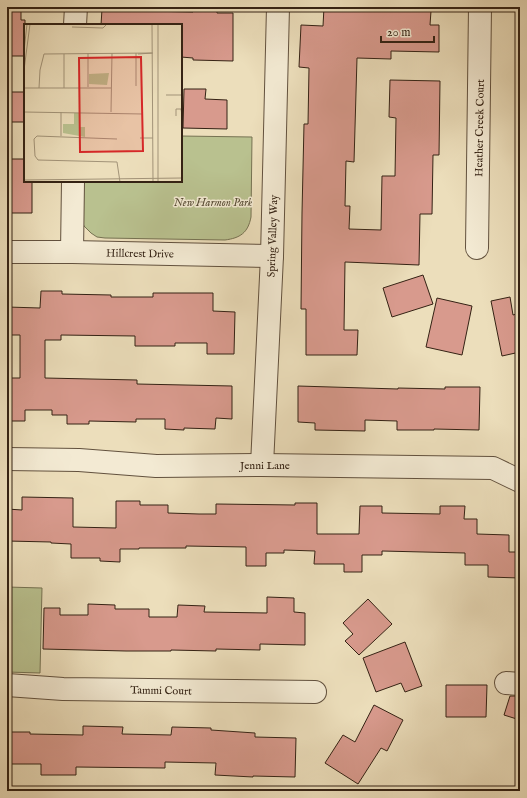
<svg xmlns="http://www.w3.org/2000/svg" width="527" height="798" viewBox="0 0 527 798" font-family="'IM FELL English',serif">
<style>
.green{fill:#b9c18f;stroke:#767252}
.building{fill:#d89a8d;stroke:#342214}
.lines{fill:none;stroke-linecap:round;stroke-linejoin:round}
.minor-casing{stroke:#62513e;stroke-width:24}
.minor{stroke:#f3ead3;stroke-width:22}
.labels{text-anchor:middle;stroke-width:3;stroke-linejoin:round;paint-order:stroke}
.street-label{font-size:11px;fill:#342214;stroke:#f3ead3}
.park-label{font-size:11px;font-style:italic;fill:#554a33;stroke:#f3ead3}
.inset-road{fill:none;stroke:#a29378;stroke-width:1}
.view{fill:#d62828;fill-opacity:0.15;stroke:#d62828;stroke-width:2}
.inset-edge{fill:none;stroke:#342214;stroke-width:2}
</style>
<rect width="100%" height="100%" fill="#ecdebb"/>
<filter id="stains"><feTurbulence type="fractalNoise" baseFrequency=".005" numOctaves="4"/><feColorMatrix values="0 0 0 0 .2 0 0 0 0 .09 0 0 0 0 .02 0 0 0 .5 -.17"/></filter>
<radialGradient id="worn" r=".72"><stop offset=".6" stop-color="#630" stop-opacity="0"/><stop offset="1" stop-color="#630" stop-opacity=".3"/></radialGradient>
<!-- green -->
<g class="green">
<path d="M 181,136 L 252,137 L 251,217 C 248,233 240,238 225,240 L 105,238 L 97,237 L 91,233 L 84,226 L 82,220 L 81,181 L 181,181 Z"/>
<path d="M 7,587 L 42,588 L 40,673 L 7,672 Z"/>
</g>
<!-- building -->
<g class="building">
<path d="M 7,7 L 21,7 L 21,20 L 25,20 L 25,56 L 7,56 Z"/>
<path d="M 122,7 L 143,7 L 143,11 L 193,12 L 193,7 L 217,7 L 217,13 L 233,13 L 233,61 L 193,60 L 193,58 L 181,57 L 181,25 L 101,25 L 102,9 L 122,10 Z"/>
<path d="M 324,7 L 391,7 L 391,10 L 431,11 L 430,25 L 439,25 L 439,52 L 391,51 L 391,59 L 357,58 L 354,162 L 346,161 L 345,206 L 350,206 L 349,229 L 381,230 L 382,176 L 395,176 L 396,118 L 389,117 L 390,80 L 440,81 L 439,155 L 433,155 L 432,214 L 420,214 L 419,265 L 345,262 L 344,330 L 358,330 L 357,355 L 306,355 L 306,309 L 301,309 L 302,213 L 304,124 L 308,124 L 309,68 L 299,67 L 301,25 L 323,26 Z"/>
<path d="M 184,89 L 206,89 L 205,99 L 227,100 L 227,129 L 183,128 Z"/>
<rect x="7" y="92" width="18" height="30"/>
<path d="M 7,159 L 25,159 L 25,181 L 32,181 L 32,213 L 7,213 Z"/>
<path d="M 423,275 L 433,304 L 392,317 L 383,288 Z"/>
<path d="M 41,291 L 62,291 L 62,294 L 111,295 L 111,297 L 153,297 L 153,293 L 213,293 L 213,311 L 235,312 L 234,354 L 207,354 L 207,343 L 175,343 L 175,346 L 135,346 L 135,336 L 61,335 L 61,340 L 45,340 L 45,378 L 137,380 L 137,384 L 232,386 L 232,419 L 216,418 L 215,429 L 184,428 L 184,430 L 165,429 L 165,419 L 136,419 L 136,422 L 89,421 L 89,424 L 67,424 L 67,415 L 52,415 L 52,410 L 25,410 L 25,421 L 7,421 L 7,378 L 20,378 L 20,335 L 7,335 L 7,307 L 40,308 Z"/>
<path d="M 510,297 L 513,315 L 520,313 L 520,352 L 502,356 L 491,301 Z"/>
<path d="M 437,298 L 472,306 L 462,355 L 426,347 Z"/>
<path d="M 298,386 L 398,389 L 398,388 L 445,389 L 445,387 L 480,387 L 479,430 L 434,429 L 434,430 L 397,430 L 397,421 L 365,420 L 365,431 L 315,430 L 315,423 L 298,422 Z"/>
<path d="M 22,497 L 73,498 L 73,527 L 116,528 L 116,501 L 140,501 L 140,505 L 168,505 L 168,513 L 199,514 L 216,514 L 216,504 L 295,505 L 295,503 L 317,503 L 317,534 L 359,534 L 360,506 L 382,506 L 382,513 L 440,514 L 440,506 L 465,506 L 464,519 L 477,519 L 477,534 L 509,535 L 509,552 L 520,552 L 520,578 L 488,577 L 488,565 L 465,565 L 465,553 L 382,551 L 382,555 L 362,555 L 362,572 L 344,572 L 344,564 L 314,564 L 315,551 L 284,550 L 284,553 L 266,553 L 266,566 L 246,566 L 246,547 L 186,546 L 186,548 L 139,548 L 139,549 L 120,549 L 120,562 L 100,561 L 100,558 L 71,558 L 71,544 L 51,543 L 51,542 L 7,541 L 7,509 L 22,510 Z"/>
<path d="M 267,597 L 294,598 L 294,612 L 305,613 L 305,645 L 260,644 L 260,650 L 216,649 L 216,651 L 171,650 L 171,651 L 126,651 L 43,649 L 44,608 L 60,608 L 60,615 L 88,615 L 88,604 L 115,605 L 115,609 L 149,609 L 149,617 L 177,617 L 178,605 L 205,606 L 204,612 L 267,613 Z"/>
<path d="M 368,599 L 392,624 L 359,655 L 345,641 L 353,634 L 343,623 Z"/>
<path d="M 405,642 L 422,686 L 405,692 L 401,683 L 376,692 L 363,658 Z"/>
<path d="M 446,685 L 487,685 L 486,717 L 446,717 Z"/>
<path d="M 510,696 L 520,696 L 520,720 L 504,715 Z"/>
<path d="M 374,705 L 403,720 L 387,751 L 381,748 L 358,784 L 325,763 L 343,735 L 355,742 Z"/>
<path d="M 83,726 L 123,727 L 122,734 L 171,735 L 172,727 L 211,728 L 211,730 L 255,733 L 255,737 L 296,738 L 295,777 L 253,776 L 253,777 L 215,775 L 216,763 L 165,762 L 165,768 L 76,767 L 76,775 L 41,775 L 41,764 L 7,764 L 7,732 L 30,732 L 30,734 L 83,735 Z"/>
</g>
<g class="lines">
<!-- minor casing -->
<g class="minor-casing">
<g id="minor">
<path d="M 75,25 L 76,7"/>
<path d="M 477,248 L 480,7"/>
<path d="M 7,252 L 72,252 L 272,256"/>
<path d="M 72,252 L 73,181"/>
<path d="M 7,459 L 79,460 L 156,466 L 262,465 L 493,468 L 520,481"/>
<path d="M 262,465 L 272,256 L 278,7"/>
<path d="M 506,683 L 520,684"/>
<path d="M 7,685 L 63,689 L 315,692"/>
</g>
</g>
<!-- minor -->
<use href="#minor" class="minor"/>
</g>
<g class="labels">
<!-- street labels -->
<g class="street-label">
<text transform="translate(479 128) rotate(-89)" y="4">Heather Creek Court</text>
<text transform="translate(272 236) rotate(-88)" y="4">Spring Valley Way</text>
<text transform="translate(140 253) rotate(1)" y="4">Hillcrest Drive</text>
<text x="265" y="469">Jenni Lane</text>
<text transform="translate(161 690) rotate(1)" y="4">Tammi Court</text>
</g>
<!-- park labels -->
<g class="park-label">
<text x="213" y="206">New Harmon Park</text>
</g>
</g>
<!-- overview -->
<g transform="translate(24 24)">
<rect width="158" height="158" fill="#ecdebb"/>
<path d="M 85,49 L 83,61 L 65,60 L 65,50 ZM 50,89 L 56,89 L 56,103 L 61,103 L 61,113 L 39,109 L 39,100 L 50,100 Z" fill="#b9c18f"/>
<path class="inset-road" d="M 128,0 L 129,158M 134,0 L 134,158M 48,3 L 79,4 L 83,0M 0,27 L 3,0M 64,29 L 64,63M 112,29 L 112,62M 40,30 L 40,64M 114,30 L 129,29M 0,46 L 6,0M 0,64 L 87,64M 15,64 L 16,46 L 20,30 L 128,29M 142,71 L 158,71M 0,88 L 119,90M 37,88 L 37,112M 87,88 L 88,29M 152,92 L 152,85 L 157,85 L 158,91M 116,114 L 129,114M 93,115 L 13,112 L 10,115 L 11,132 L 14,136 L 93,138 L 96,158M 0,156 L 158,154M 113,158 L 127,158"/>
<path class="view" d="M 117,33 L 119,127 L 56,128 L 55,34 Z"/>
<rect width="158" height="158" class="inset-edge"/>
</g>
<!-- margin -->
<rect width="527" height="798" fill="none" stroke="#ecdebb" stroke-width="24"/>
<rect x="8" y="8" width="511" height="782" fill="none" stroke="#342214" stroke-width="2"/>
<rect x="12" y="12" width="503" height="774" fill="none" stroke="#342214"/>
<!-- scale -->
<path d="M381 36v6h53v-6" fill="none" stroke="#342214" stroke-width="2"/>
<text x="387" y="36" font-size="12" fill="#342214" stroke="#f3ead3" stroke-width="3" paint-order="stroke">20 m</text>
<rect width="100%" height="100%" filter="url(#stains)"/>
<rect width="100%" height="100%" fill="url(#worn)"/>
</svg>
